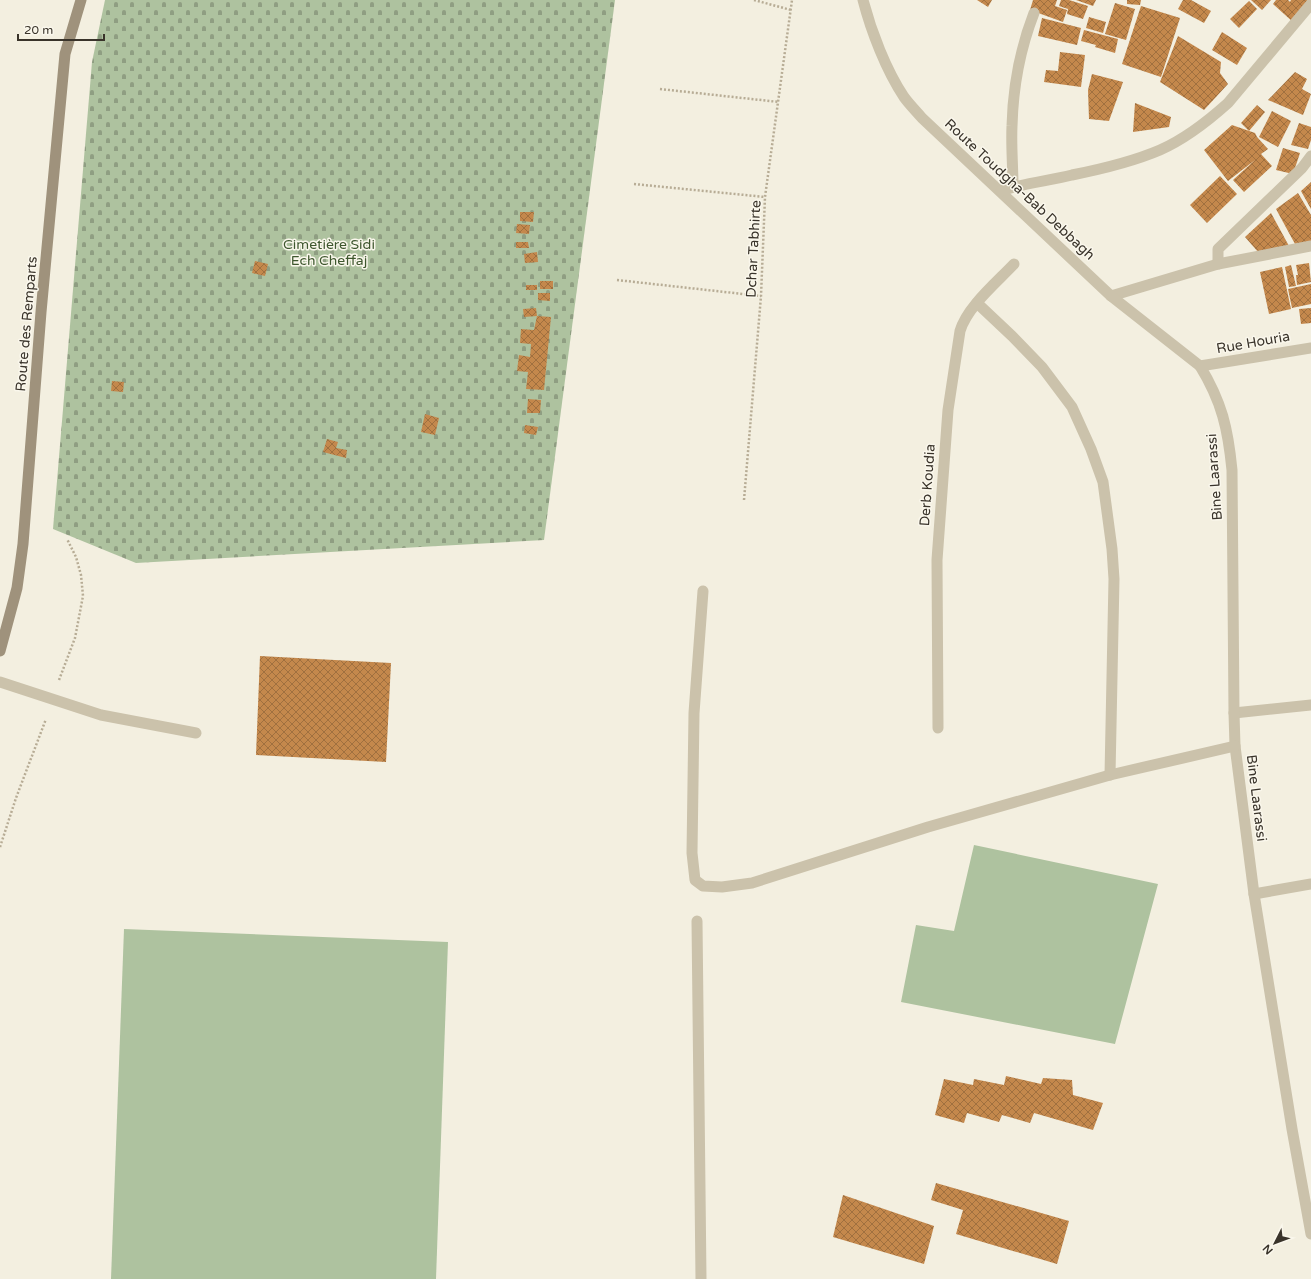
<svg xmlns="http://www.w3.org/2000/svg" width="1311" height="1279" viewBox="0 0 1311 1279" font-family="'Varela Round',sans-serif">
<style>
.cemetery{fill:url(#cemetery-stones)}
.park{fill:#aec29f}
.building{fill:url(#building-cross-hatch)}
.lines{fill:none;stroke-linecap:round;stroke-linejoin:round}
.path{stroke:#b7ac95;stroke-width:2.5;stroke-dasharray:2 2;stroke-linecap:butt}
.service{stroke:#cbc2ab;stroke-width:11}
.minor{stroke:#cbc2ab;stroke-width:11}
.secondary{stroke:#9f927c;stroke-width:11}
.labels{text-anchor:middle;stroke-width:3;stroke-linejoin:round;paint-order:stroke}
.street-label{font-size:14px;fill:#39332a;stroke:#faf7ec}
.park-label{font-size:14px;fill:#3e572e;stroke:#faf7ec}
</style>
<defs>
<pattern id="cemetery-stones" width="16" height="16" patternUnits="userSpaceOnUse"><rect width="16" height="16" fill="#aec29f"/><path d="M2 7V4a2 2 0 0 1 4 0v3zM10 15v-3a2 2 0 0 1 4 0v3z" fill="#8f9e82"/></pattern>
<pattern id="building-cross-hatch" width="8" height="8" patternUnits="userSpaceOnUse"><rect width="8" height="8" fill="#c4884c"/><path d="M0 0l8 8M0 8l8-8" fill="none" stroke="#a0703f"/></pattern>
</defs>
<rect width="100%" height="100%" fill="#f3efe0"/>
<!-- cemetery -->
<path class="cemetery" d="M 105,0 L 615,0 L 544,540 L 136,563 L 53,529 L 92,62 Z"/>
<!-- park -->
<g class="park">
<path d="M 974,845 L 1158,884 L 1115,1044 L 901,1002 L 916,925 L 954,931 Z"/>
<path d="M 124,929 L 448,942 L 436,1279 L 111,1279 Z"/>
</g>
<!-- building -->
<g class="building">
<path d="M 977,0 L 992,0 L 988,7 Z"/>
<path d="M 1033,0 L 1057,0 L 1055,6 L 1067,10 L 1063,22 L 1030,10 Z"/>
<path d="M 1061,0 L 1069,0 L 1088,6 L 1083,19 L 1067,14 L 1068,9 L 1059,6 Z"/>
<path d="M 1076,0 L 1096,0 L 1093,6 Z"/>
<path d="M 1127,0 L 1141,0 L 1140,5 L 1127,4 Z"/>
<path d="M 1183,0 L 1191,0 L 1211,11 L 1204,23 L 1178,9 Z"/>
<path d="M 1251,0 L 1271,0 L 1262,10 Z"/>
<path d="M 1276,0 L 1288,0 L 1290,2 L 1291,0 L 1311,0 L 1294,23 L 1273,4 Z"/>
<path d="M 1249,1 L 1257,9 L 1239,28 L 1230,19 Z"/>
<path d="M 1115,3 L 1135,9 L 1126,40 L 1105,34 Z"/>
<path d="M 1141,6 L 1180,18 L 1161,77 L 1122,64 Z"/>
<path d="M 1089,17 L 1106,22 L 1103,33 L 1086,28 Z"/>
<path d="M 1042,18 L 1081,28 L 1077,45 L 1038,36 Z"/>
<path d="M 1084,30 L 1118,39 L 1115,53 L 1095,47 L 1096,45 L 1081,41 Z"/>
<path d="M 1222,32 L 1247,48 L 1237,65 L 1212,50 Z"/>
<path d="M 1178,36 L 1221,62 L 1220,73 L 1228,84 L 1204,110 L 1160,82 Z"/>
<path d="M 1060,52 L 1085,55 L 1081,87 L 1044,82 L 1046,70 L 1058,71 Z"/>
<path d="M 1295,72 L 1307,79 L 1302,89 L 1311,94 L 1303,115 L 1268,100 Z"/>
<path d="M 1092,74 L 1123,82 L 1109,121 L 1089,119 L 1088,90 Z"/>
<path d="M 1135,103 L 1171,117 L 1169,127 L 1133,132 Z"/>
<path d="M 1257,105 L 1265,112 L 1249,131 L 1241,123 Z"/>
<path d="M 1272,111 L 1291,121 L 1278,147 L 1259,137 Z"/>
<path d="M 1299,123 L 1311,127 L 1311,140 L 1308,149 L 1291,145 Z"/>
<path d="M 1232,125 L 1255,133 L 1257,137 L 1268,149 L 1261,154 L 1272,166 L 1244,192 L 1233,180 L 1255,160 L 1228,181 L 1204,150 Z"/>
<path d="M 1283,148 L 1300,153 L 1293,174 L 1276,170 Z"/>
<path d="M 1220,176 L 1237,194 L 1207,223 L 1190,205 Z"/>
<path d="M 1311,182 L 1311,209 L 1301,191 Z"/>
<path d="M 1298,193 L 1311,215 L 1311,242 L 1295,244 L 1276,209 Z"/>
<path d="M 520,212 L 534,212 L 533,222 L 520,221 Z"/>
<path d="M 1271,213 L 1289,246 L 1259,253 L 1245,237 Z"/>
<path d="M 517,224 L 530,225 L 529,234 L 516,233 Z"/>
<path d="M 516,242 L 528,242 L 529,248 L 516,248 Z"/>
<path d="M 537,252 L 538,262 L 525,263 L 524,254 Z"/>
<path d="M 255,261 L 268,264 L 265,276 L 252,273 Z"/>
<path d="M 1309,263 L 1311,282 L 1297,285 L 1296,275 L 1298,275 L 1296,265 Z"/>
<path d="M 1291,265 L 1296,286 L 1289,287 L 1285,267 Z"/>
<path d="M 1282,267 L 1291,309 L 1269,314 L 1260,272 Z"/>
<rect x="540" y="281" width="13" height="8"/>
<path d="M 1311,284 L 1311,304 L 1292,308 L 1288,289 Z"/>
<rect x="526" y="285" width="11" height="5"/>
<path d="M 538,293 L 550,293 L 550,301 L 538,300 Z"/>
<path d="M 536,308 L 537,316 L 524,317 L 523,309 Z"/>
<path d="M 1311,308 L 1311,323 L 1301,324 L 1299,309 Z"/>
<path d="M 537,316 L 551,317 L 544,390 L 526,389 L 528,372 L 517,371 L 519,355 L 530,357 L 531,344 L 520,343 L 521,329 L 534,330 Z"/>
<path d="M 112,381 L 124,382 L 123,392 L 111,391 Z"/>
<path d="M 528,399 L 541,400 L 540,413 L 527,413 Z"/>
<path d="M 425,414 L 439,418 L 435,435 L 421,432 Z"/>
<path d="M 525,425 L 538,427 L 536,435 L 524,433 Z"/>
<path d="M 327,439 L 338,442 L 336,448 L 347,450 L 346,458 L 323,452 Z"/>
<path d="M 260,656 L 391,663 L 386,762 L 256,755 Z"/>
<path d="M 1006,1076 L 1041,1084 L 1043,1078 L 1072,1080 L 1073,1095 L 1103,1103 L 1093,1130 L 1034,1113 L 1030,1123 L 1002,1115 L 999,1122 L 967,1113 L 964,1123 L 935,1115 L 944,1079 L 973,1085 L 974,1079 L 1004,1085 Z"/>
<path d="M 936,1183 L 1069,1221 L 1057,1264 L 956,1234 L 963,1210 L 931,1200 Z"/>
<path d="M 843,1195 L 934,1226 L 924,1264 L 833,1237 Z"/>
</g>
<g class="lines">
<!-- path -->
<g class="path">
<path d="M 754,0 L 791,10"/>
<path d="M 660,89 L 779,102"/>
<path d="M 634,184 L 765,197"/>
<path d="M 617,280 L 761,296"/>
<path d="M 744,500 L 761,296 L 765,197 L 792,0"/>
<path d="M 59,680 L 75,638 L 83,596 L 81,575 L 76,557 L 67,539"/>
<path d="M 0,847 L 16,798 L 46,719"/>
</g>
<!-- service -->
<g class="service">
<path d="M 1013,187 C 1013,167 1011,146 1012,126 C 1013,87 1020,49 1034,13"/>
<path d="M 1218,264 L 1218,249 L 1302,168 L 1311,156"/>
<path d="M 1111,296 L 1218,264 L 1311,246"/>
<path d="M 977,303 L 1012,336 L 1042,367 L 1072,407 L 1091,449 L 1103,482 L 1112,549 L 1114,579 L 1110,775"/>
<path d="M 0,682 L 101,715 L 196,733"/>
<path d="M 1234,713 L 1311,705"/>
<path d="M 938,728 L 937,560 L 948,410 L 960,331 C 967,307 996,283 1014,264"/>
<path d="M 1254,894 L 1311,884"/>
<path d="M 697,921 L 701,1279"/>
</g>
<!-- minor -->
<g class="minor">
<path d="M 863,0 C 871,31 886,70 904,97 C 909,104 916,111 922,118 L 1111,296 L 1200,366 C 1222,402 1228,429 1232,470 L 1234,713 L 1235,746 L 1254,894 L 1292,1129 L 1311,1234"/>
<path d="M 1001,191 C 1024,183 1048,181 1072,175 C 1102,169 1132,162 1160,150 C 1185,139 1208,121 1228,103 L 1311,4"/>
<path d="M 1200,366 L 1311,348"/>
<path d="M 703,591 L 694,713 L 692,853 L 695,880 L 703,886 L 722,887 L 752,883 L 928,827 L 1110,775 L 1235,746"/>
</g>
<!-- secondary -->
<path class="secondary" d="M 0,651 L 17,588 L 23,544 L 41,312 L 65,54 L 81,0"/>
</g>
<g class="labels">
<!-- street labels -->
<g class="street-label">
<text transform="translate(1020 189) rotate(43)" y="5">Route Toudgha-Bab Debbagh</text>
<text transform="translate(753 249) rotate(-87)" y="5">Dchar Tabhirte</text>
<text transform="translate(26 324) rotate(-85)" y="5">Route des Remparts</text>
<text transform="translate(1253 342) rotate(-10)" y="5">Rue Houria</text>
<text transform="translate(1214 477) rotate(-94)" y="5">Bine Laarassi</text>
<text transform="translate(927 485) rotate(-86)" y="5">Derb Koudia</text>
<text transform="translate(1257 798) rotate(83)" y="5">Bine Laarassi</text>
</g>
<!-- park labels -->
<g class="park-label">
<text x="329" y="249">Cimetière Sidi<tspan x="329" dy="16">Ech Cheffaj</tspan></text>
</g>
</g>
<!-- north arrow -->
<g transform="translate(1275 1243) rotate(228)" stroke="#faf7ec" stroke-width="3" paint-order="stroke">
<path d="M0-3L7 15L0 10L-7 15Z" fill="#39332a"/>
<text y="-6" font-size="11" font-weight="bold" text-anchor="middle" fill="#39332a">N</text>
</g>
<!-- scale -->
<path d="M18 34v6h86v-6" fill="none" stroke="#39332a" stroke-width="2"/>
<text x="24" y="34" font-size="12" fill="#39332a" stroke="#faf7ec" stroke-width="3" paint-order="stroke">20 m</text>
</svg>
